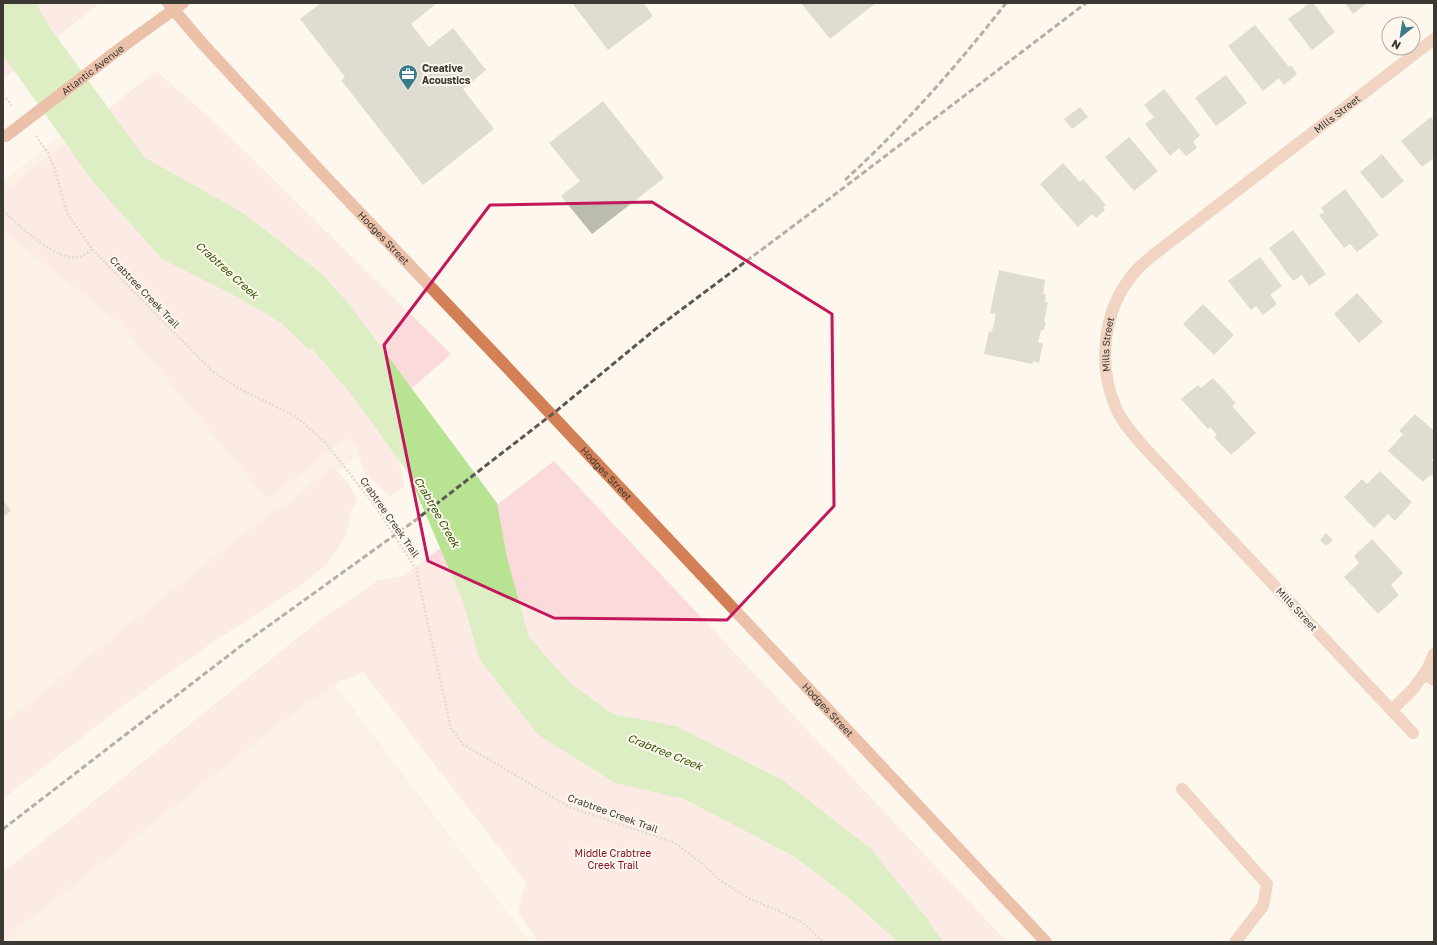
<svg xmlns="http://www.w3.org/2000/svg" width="1437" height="945" viewBox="0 0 1437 945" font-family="'Golos Text',sans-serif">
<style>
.built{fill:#f9ebd9}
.green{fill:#fadada}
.water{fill:#b7e393}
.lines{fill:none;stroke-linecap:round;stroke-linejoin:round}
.stream{stroke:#b7e393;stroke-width:7}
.building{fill:#bbbbae}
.path{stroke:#bfb9b2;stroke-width:2.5;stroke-dasharray:2 2;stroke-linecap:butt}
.lane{stroke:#e3a98d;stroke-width:12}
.street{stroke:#e3a98d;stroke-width:12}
.secondary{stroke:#d48056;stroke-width:12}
.rail{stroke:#5b5852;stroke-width:3;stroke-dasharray:6 3;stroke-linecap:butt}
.secondary-bridge{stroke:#d48056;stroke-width:12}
.marked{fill:none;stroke:#c2185b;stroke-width:3;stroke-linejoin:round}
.labels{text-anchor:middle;stroke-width:4;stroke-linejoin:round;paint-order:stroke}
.poi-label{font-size:10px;font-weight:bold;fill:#3c3934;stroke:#fef7ee;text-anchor:start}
.street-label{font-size:10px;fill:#3c3934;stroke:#fef7ee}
.park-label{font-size:10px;fill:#851529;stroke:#fef7ee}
.water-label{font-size:11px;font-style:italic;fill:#315700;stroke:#fef7ee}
</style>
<rect width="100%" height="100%" fill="#fef7ee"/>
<!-- built -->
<g class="built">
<path d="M 81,119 L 390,430 L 145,625 L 3,733 L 3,181 Z"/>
<path d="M 313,655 L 530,942 L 3,942 Z"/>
</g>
<!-- green -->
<g class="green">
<path d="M 3,3 L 100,3 L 3,79 Z"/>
<path d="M 156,71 L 219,126 L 451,354 L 418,383 L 374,417 L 392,442 L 403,476 L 404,487 L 390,496 L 364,473 L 356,445 L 346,438 L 267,499 L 120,323 L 3,231 L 3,192 Z"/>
<path d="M 554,461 L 1007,942 L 538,942 L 518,912 L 522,893 L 527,884 L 363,672 L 341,681 L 297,710 L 20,927 L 7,942 L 3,942 L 3,872 L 84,809 L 320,620 L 377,581 L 405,575 Z"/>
<path d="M 332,467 L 348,482 L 357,498 L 351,512 L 346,536 L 328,563 L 299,587 L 219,638 L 121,707 L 3,799 L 3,724 L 274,510 L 290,503 L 313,482 Z"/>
</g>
<!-- water -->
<path class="water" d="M 3,3 L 36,3 L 51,29 L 144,157 L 243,213 L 322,274 L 349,304 L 497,503 L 507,558 L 529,637 L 571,684 L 613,714 L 676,726 L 784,781 L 871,849 L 929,921 L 943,942 L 898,942 L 850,899 L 795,857 L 684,799 L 615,783 L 537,734 L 479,658 L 464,604 L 408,473 L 352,395 L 297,332 L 237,297 L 162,259 L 94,183 L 3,55 Z"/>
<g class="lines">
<!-- stream -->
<path class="stream" d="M 286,323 L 309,345"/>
</g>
<!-- building -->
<g class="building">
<path d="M 321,3 L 437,3 L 411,24 L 429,47 L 453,28 L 486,70 L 463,89 L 494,129 L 423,185 L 341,80 L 345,77 L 300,19 Z"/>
<path d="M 572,3 L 643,3 L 653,16 L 608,50 Z"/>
<path d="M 801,3 L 876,3 L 830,39 Z"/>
<path d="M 1310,3 L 1313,3 L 1335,32 L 1312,50 L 1288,19 Z"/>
<path d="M 1345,3 L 1367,3 L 1353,14 Z"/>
<path d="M 1255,25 L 1289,67 L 1291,65 L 1297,74 L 1284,85 L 1279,78 L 1263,91 L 1228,46 Z"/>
<path d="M 1226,75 L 1247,103 L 1216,126 L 1195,98 Z"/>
<path d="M 1164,89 L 1200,135 L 1193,142 L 1197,148 L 1186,156 L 1179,148 L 1170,156 L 1145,124 L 1154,117 L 1144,105 Z"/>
<path d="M 603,101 L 664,178 L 592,234 L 561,196 L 580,181 L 549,143 Z"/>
<path d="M 1080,107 L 1088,117 L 1072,129 L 1064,119 Z"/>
<path d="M 1431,117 L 1434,120 L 1434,158 L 1422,167 L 1401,141 Z"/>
<path d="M 1129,137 L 1158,171 L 1134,191 L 1105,157 Z"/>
<path d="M 1382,154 L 1404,181 L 1382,199 L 1360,172 Z"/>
<path d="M 1063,163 L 1080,182 L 1083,179 L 1106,205 L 1103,207 L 1105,210 L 1096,218 L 1092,214 L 1078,227 L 1040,184 Z"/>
<path d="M 1345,189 L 1379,235 L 1357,252 L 1350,244 L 1344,248 L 1319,215 L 1324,212 L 1321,208 Z"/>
<path d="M 1293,230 L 1326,274 L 1309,286 L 1302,275 L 1293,281 L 1269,248 Z"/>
<path d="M 1260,257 L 1282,286 L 1270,295 L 1277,304 L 1263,315 L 1256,306 L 1251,310 L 1228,281 Z"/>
<path d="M 999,270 L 1045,280 L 1043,294 L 1046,294 L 1045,302 L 1048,302 L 1044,322 L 1046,322 L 1044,330 L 1041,330 L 1038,342 L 1043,343 L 1039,363 L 1033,361 L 1032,364 L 984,354 L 989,331 L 992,332 L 996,314 L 990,313 Z"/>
<path d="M 1357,293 L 1383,322 L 1359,343 L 1334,314 Z"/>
<path d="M 1203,304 L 1234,335 L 1214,355 L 1183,324 Z"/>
<path d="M 1213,378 L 1236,403 L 1232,406 L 1256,433 L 1231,455 L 1214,437 L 1217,435 L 1210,427 L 1208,429 L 1181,399 L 1198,385 L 1201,388 Z"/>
<path d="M 1415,414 L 1434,431 L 1434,457 L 1431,460 L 1434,462 L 1434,473 L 1431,476 L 1430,475 L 1423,482 L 1388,451 L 1403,434 L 1399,431 Z"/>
<path d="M 1380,471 L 1412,502 L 1395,521 L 1388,514 L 1374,528 L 1344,497 L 1362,479 L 1367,484 Z"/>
<path d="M 3,500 L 11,511 L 3,517 Z"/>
<path d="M 1326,533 L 1333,540 L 1326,546 L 1320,540 Z"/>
<path d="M 1372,539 L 1403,573 L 1391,585 L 1399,595 L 1378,614 L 1344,577 L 1359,563 L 1354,556 Z"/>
</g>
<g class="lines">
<!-- path -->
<g class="path">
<path d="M 3,95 L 13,107"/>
<path d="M 36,136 L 48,153 L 55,170 L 67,213 L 92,249 L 212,371 L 238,388 L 295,416 L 324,441 L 375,506 L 416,569 L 451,729 L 463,744 L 569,807 L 675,843 L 699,861 L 721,881 L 750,899 L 781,912 L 803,923 L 823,942"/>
<path d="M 3,211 C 18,224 60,266 82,256 C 85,255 89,251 92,249"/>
</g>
<!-- lane -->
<g class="lane">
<path d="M 1424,673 L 1434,680"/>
<path d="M 1182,789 L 1267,884 L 1263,906 L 1235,942"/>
</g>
<!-- street -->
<g class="street">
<path d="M 1392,710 L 1413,689 L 1427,670 L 1434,654"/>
<path id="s1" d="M 1413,733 L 1145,448 C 1135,436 1122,423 1116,408 C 1097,365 1103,309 1134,273 C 1139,267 1146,261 1152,256 L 1434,39"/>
</g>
<!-- secondary -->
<g class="secondary">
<path id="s2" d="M 168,3 L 202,43 L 322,173 L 502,362 L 1046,942"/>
<path d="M 122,47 L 183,3"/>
</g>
<!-- rail -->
<g class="rail">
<path d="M 845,180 C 904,126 957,66 1006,3"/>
<path d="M 3,829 L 246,642 L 413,522 L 555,412 L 658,327 L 804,218 L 1086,3"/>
</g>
<!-- secondary-bridge -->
<path class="secondary-bridge" id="s3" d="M 6,136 L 122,47"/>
</g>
<!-- marked area -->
<path d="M0 0H1437V945H0ZM 652,202 L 832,314 L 834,506 L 727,620 L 554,618 L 428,561 L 384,345 L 490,205 Z" fill="#fef7ee" fill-opacity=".55" fill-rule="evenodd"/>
<path class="marked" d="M 652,202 L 832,314 L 834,506 L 727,620 L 554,618 L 428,561 L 384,345 L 490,205 Z"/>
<!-- icons -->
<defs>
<g id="office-pin" transform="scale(1)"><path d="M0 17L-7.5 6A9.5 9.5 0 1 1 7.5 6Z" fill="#3a7c8d" stroke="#fef7ee"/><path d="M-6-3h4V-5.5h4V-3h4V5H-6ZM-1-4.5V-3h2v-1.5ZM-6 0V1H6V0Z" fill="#fff"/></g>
</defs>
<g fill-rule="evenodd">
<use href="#office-pin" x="408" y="74"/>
</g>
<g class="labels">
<!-- poi labels -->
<g class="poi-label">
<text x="422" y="72">Creative<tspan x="422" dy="12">Acoustics</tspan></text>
</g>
<!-- street labels -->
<g class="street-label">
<text dy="4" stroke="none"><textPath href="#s3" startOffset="109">Atlantic Avenue</textPath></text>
<text dy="4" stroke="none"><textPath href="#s1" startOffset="842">Mills Street</textPath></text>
<text dy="4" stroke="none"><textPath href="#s2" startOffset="319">Hodges Street</textPath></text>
<text transform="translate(145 292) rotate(46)" y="4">Crabtree Creek Trail</text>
<text dy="4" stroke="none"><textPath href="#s1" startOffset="506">Mills Street</textPath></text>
<text dy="4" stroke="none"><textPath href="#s2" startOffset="643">Hodges Street</textPath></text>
<text transform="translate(390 517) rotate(55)" y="4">Crabtree Creek Trail</text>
<text transform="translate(1297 609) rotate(47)" y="4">Mills Street</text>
<text dy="4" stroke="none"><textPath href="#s2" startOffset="967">Hodges Street</textPath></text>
<text transform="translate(613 813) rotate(20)" y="4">Crabtree Creek Trail</text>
</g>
<!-- park labels -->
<g class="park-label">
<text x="613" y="857">Middle Crabtree<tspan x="613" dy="12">Creek Trail</tspan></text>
</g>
<!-- water labels -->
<g class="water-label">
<text transform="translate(227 270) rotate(42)" y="4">Crabtree Creek</text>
<text transform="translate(437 512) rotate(60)" y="4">Crabtree Creek</text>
<text transform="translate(665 752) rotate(22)" y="4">Crabtree Creek</text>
</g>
</g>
<!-- border -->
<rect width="1437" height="945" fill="none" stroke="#3c3934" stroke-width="8"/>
<!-- north arrow -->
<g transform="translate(1401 36) rotate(210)"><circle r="19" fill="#fef7ee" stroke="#b0aba4"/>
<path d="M0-3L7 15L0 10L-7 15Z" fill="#3a7c8d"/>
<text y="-6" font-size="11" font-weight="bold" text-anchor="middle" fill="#3c3934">N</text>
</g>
</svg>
